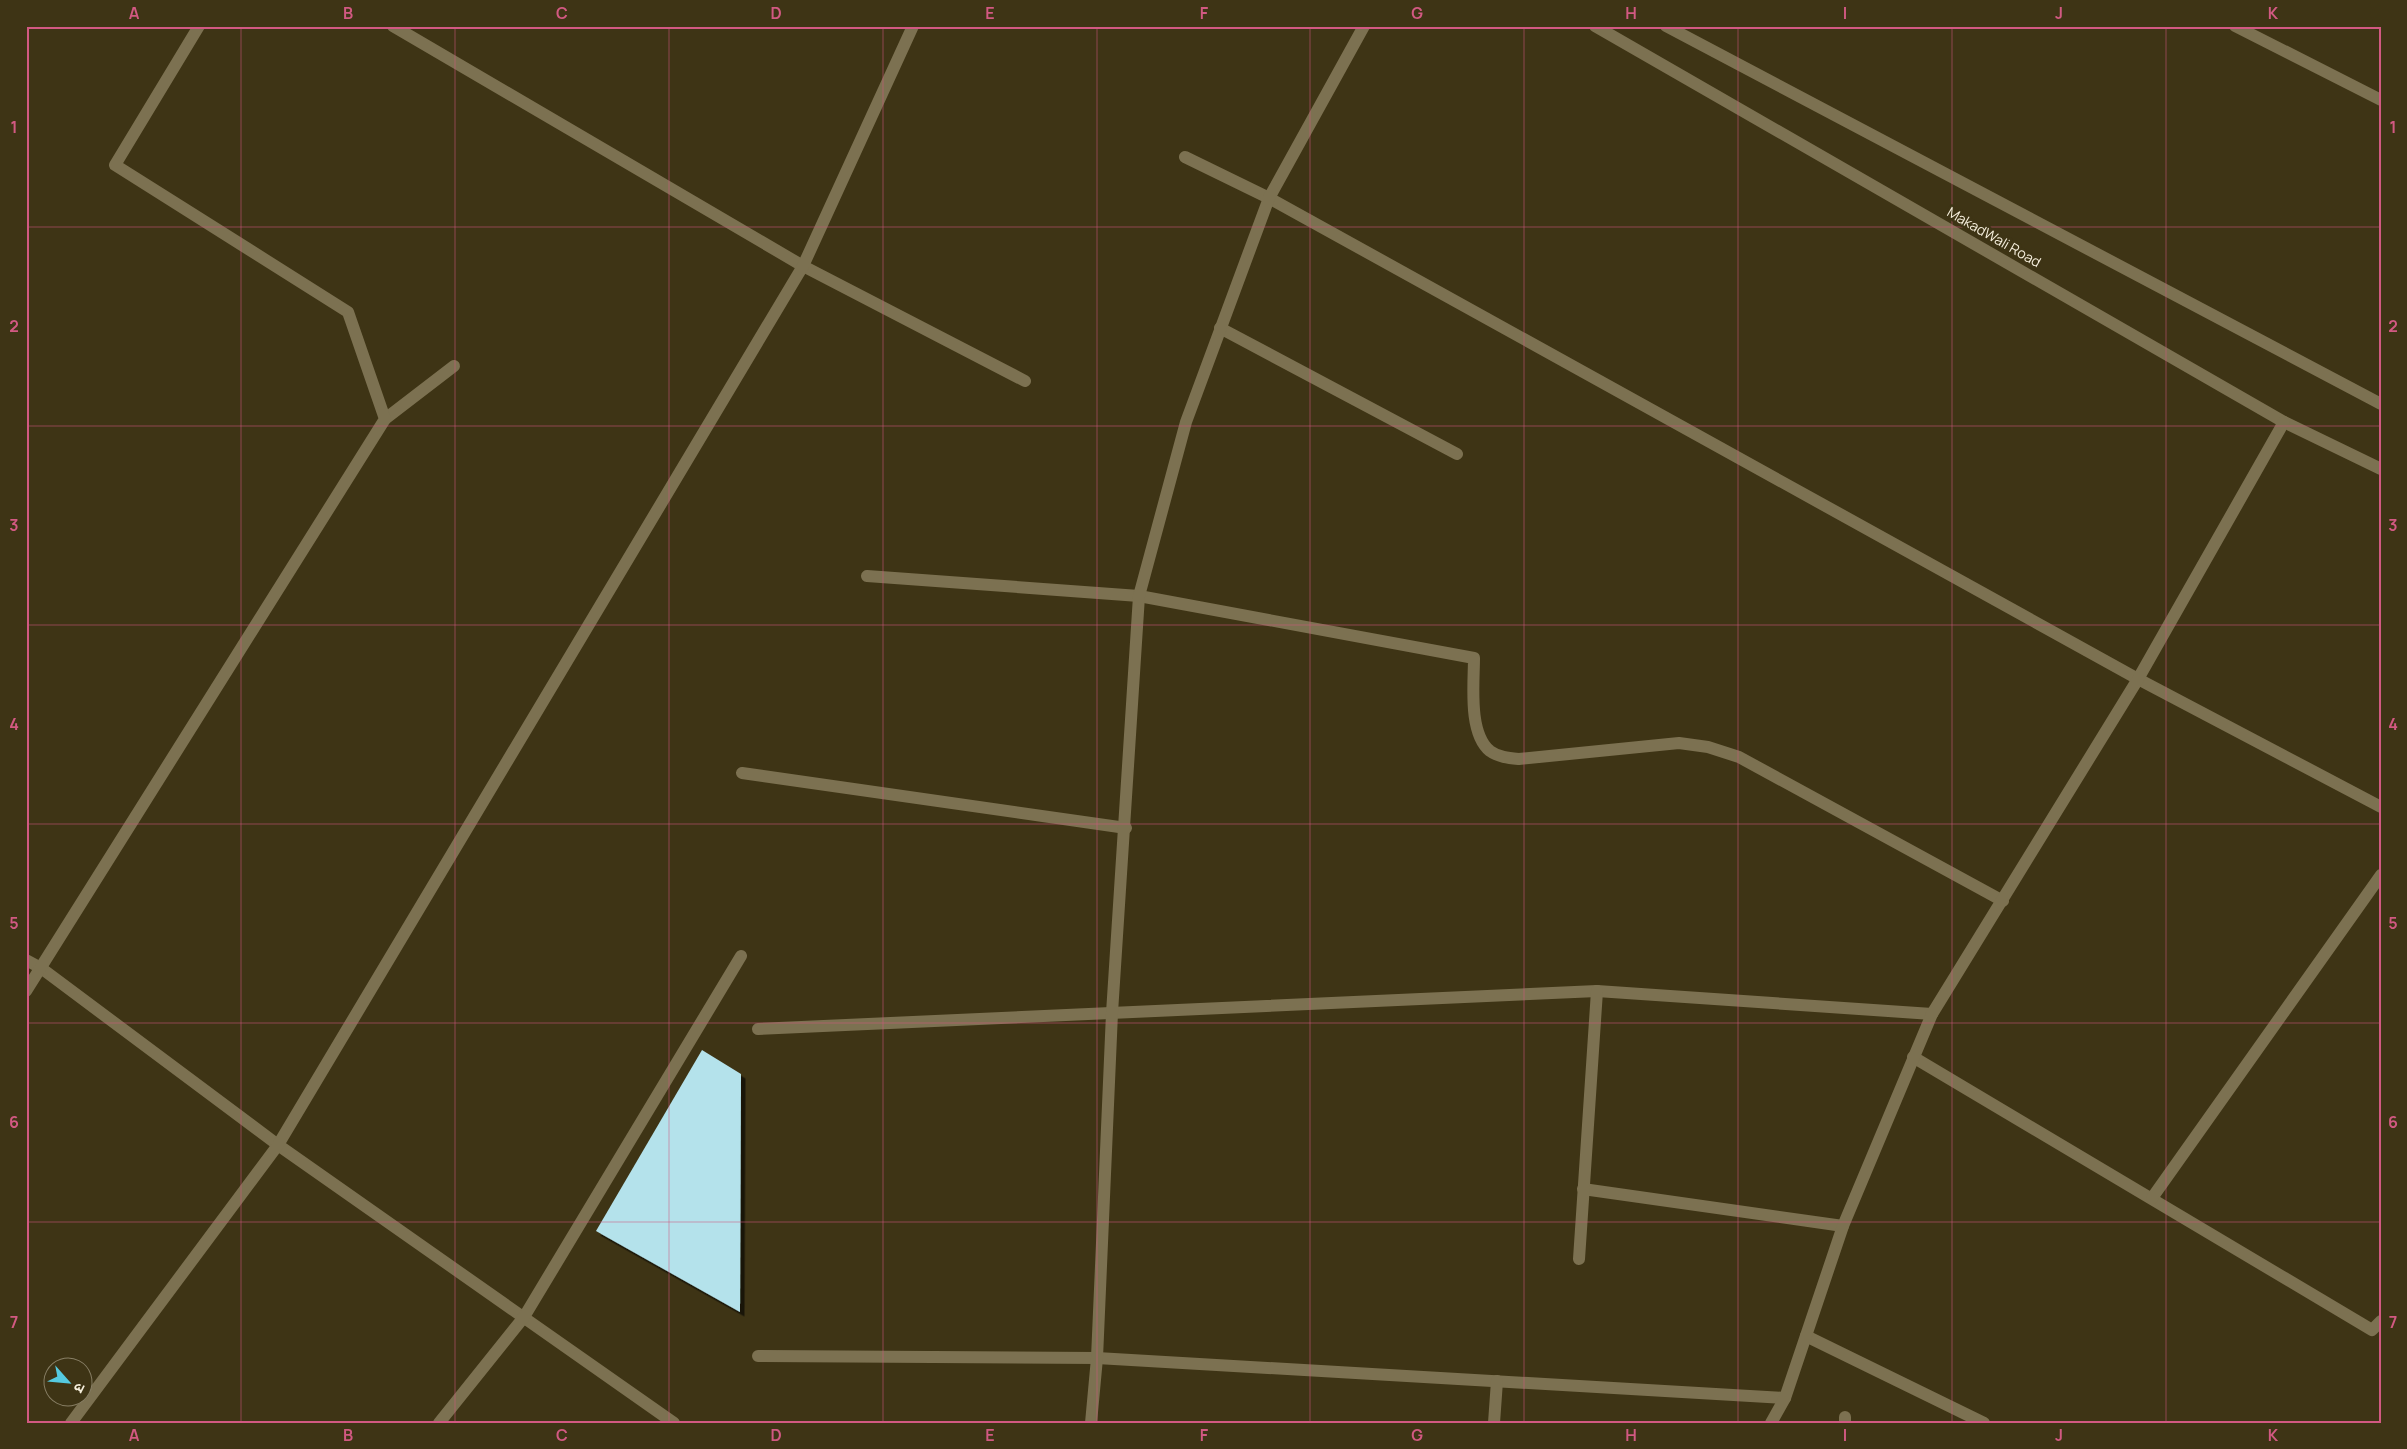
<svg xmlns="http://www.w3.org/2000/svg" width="2407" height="1449" viewBox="0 0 2407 1449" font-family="Manrope,'Noto Sans Devanagari',sans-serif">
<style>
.building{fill:#b4e2eb;filter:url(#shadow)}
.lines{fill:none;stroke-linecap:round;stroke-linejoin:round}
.minor{stroke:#7c7151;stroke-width:12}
.grid{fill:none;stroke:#d25982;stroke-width:1;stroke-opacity:0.55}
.labels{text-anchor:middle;stroke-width:5;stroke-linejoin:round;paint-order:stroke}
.street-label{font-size:14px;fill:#f7f0de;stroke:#3e3415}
.neatline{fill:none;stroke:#d25982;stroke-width:2}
.grid-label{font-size:16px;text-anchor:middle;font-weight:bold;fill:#d25982}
</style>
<defs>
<filter id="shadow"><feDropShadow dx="4.5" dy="4.5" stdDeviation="0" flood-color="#0009"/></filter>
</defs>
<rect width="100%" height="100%" fill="#3e3415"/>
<!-- building -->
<path class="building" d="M 702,1050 L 741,1074 L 740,1312 L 596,1231 Z"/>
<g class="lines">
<!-- minor -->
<g class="minor">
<path d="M 393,26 L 803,266 L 1025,381"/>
<path d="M 1595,26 L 2284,422 L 2381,469"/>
<path d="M 1666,26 L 2381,404"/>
<path d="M 2235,26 L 2381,100"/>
<path d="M 1185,157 L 1269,198 L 2138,679 L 2381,807"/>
<path d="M 1220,328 L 1457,454"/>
<path d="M 385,419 L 454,366"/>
<path d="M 867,576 L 1139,596 L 1474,658 C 1474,683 1468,733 1490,751 C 1498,757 1509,758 1519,759 L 1679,743 L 1708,747 L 1739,757 L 2003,901"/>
<path d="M 742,773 L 1126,828"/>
<path d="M 26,960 L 41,968 L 278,1145 L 674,1423"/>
<path d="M 26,991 L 385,419 L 348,312 L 115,165 L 199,26"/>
<path d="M 758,1029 L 1597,991 L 1932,1014"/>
<path d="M 1913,1057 L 2372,1330 L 2381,1321"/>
<path d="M 1583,1189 L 1843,1226"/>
<path d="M 2152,1198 L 2381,875"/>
<path d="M 1579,1259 L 1597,991"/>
<path d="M 1806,1336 L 1984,1423"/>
<path d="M 758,1356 L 1097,1358 L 1785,1398"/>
<path d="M 1845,1417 L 1845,1423"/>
<path d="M 71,1423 L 278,1145 L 803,266 L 913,26"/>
<path d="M 439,1423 L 524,1317 L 741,956"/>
<path d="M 1091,1423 L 1097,1358 L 1112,1013 L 1139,596 L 1186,422 L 1269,198 L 1364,26"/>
<path d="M 1494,1423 L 1497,1381"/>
<path d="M 1771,1423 L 1785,1398 L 1843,1226 L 1932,1014 L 2138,679 L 2284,422"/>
</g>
</g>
<!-- grid -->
<path class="grid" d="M 241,26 L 241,1423M 455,26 L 455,1423M 669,26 L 669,1423M 883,26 L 883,1423M 1097,26 L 1097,1423M 1310,26 L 1310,1423M 1524,26 L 1524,1423M 1738,26 L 1738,1423M 1952,26 L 1952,1423M 2166,26 L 2166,1423M 26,227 L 2381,227M 26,426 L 2381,426M 26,625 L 2381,625M 26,824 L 2381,824M 26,1023 L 2381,1023M 26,1222 L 2381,1222"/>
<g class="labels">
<!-- street labels -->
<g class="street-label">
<text transform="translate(1994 237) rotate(30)" y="5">MakadWali Road</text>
</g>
</g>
<!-- border -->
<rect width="2407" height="1449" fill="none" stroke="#3e3415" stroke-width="55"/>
<!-- north arrow -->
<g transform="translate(68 1382) rotate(117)"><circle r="24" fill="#3e3415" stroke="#887f65"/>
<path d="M0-4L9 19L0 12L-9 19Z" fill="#55cae0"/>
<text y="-8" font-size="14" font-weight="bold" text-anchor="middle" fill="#f7f0de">उ</text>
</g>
<rect x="28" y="28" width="2352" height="1394" class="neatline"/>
<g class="grid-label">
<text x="134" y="19">A</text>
<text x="348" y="19">B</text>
<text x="562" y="19">C</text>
<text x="776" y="19">D</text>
<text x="990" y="19">E</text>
<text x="1204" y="19">F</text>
<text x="1417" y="19">G</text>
<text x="1631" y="19">H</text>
<text x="1845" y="19">I</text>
<text x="2059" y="19">J</text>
<text x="2273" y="19">K</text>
<text x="14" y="133">1</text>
<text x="2393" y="133">1</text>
<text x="14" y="332">2</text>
<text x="2393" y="332">2</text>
<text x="14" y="531">3</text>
<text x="2393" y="531">3</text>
<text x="14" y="730">4</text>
<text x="2393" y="730">4</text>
<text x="14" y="929">5</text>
<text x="2393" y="929">5</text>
<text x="14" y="1128">6</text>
<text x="2393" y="1128">6</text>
<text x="14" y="1328">7</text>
<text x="2393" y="1328">7</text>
<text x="134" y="1441">A</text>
<text x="348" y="1441">B</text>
<text x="562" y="1441">C</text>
<text x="776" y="1441">D</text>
<text x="990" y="1441">E</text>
<text x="1204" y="1441">F</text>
<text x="1417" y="1441">G</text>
<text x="1631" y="1441">H</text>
<text x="1845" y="1441">I</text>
<text x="2059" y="1441">J</text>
<text x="2273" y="1441">K</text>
</g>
</svg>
